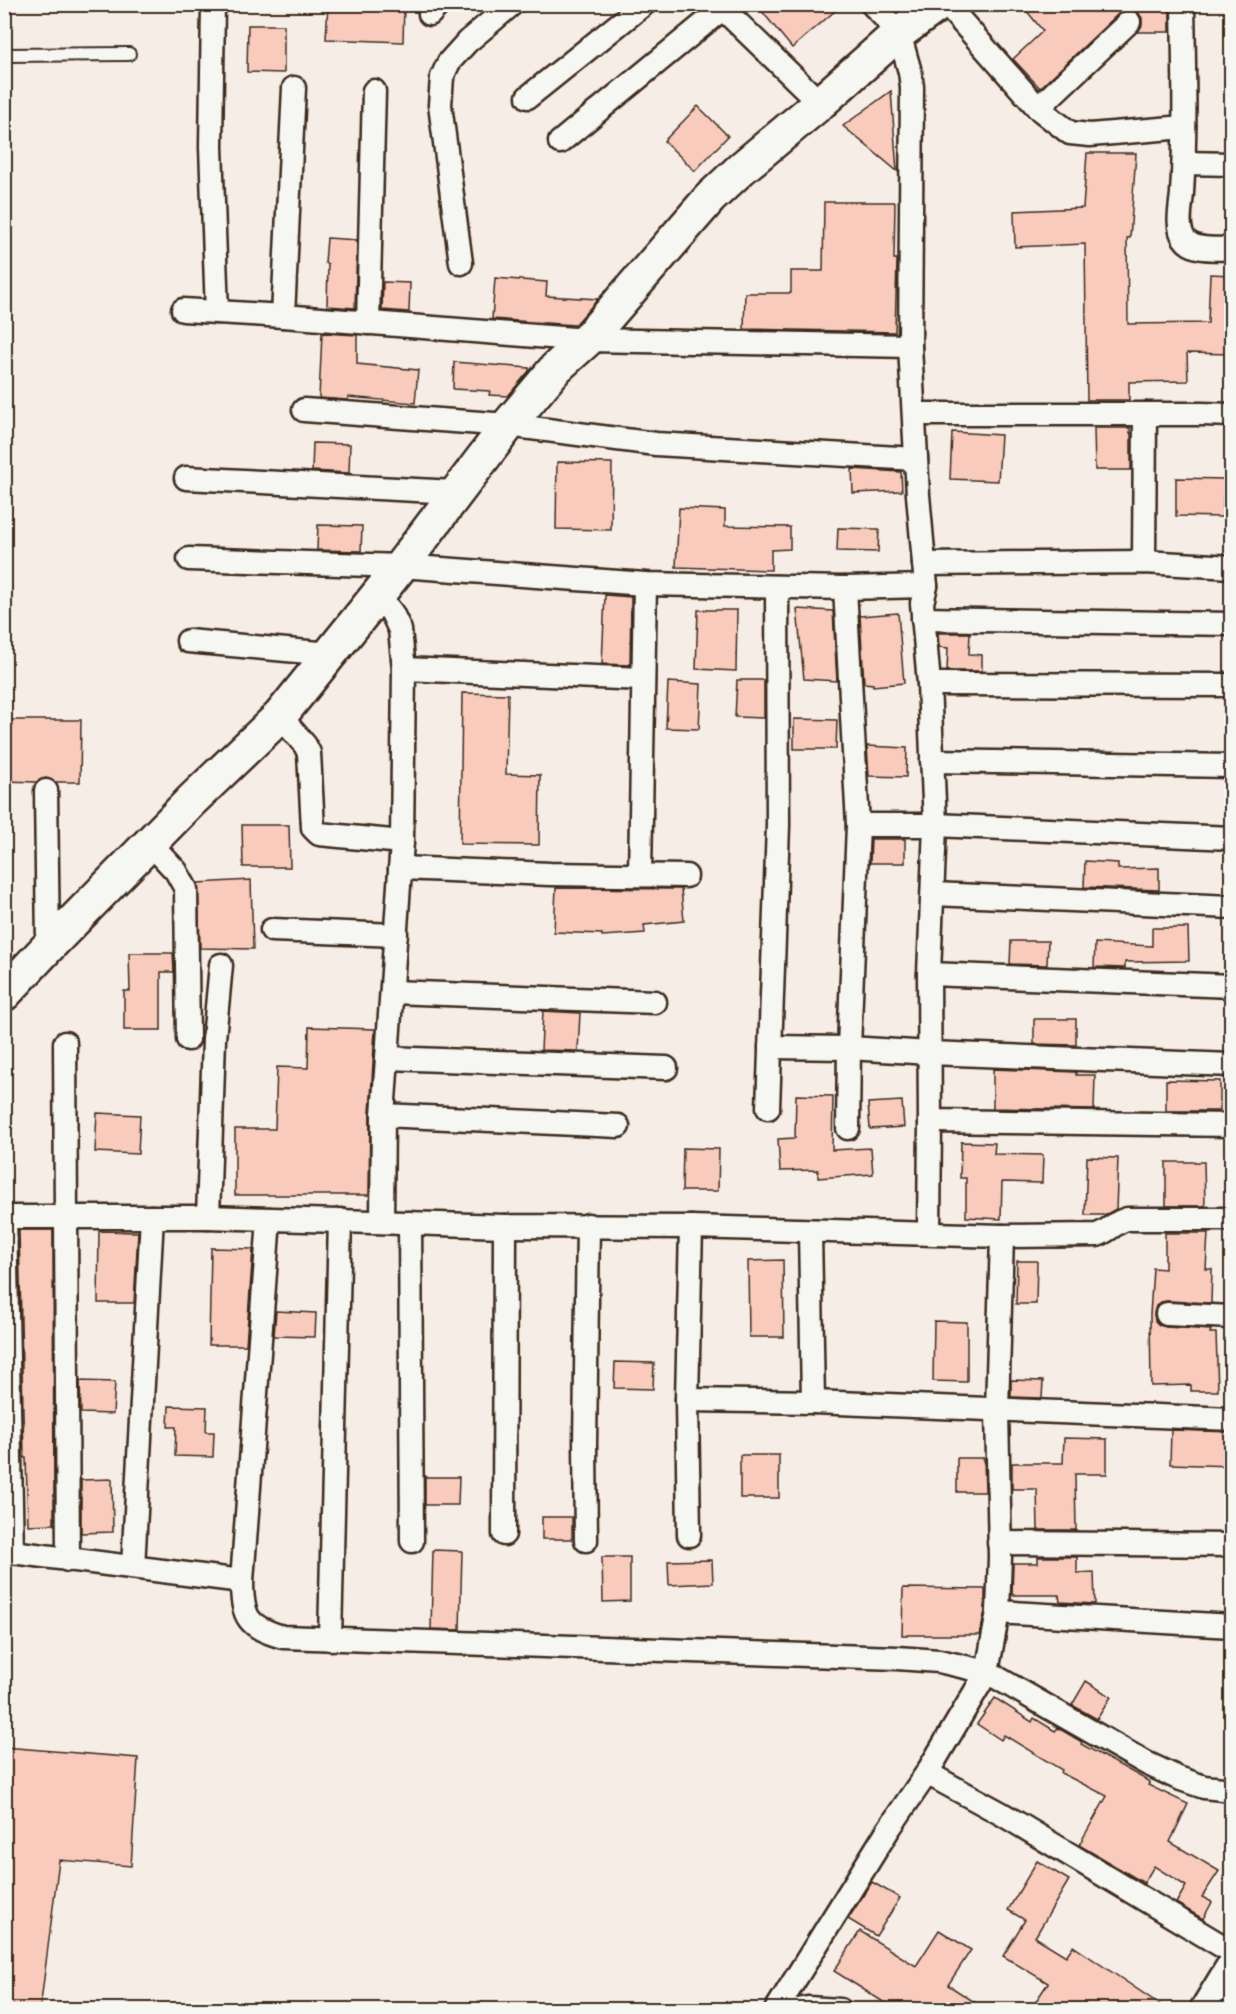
<svg xmlns="http://www.w3.org/2000/svg" width="1236" height="2014" viewBox="0 0 1236 2014" font-family="Mali,sans-serif">
<style>
.building{fill:#f9cbbd;stroke:#3b2a1e;stroke-width:1.5}
.lines{fill:none;stroke-linecap:round;stroke-linejoin:round}
.lane-casing{stroke:#3b2a1e;stroke-width:16}
.street-casing{stroke:#3b2a1e;stroke-width:27}
.secondary-casing{stroke:#3b2a1e;stroke-width:38}
.lane{stroke:#f6f6f2;stroke-width:12}
.street{stroke:#f6f6f2;stroke-width:22}
.secondary{stroke:#f6f6f2;stroke-width:33}
</style>
<rect width="100%" height="100%" fill="#f7ede7"/>
<filter id="ink" filterUnits="userSpaceOnUse"><feTurbulence type="fractalNoise" baseFrequency=".0167" numOctaves="2"/><feDisplacementMap in="SourceGraphic" scale="12" xChannelSelector="R" yChannelSelector="G"/><feConvolveMatrix kernelMatrix="1 2 1 2 8 2 1 2 1" color-interpolation-filters="sRGB"/></filter>
<g filter="url(#ink)">
<!-- building -->
<g class="building">
<path d="M 328,4 L 404,4 L 403,42 L 326,39 Z"/>
<path d="M 756,4 L 843,4 L 792,48 Z"/>
<path d="M 1021,4 L 1170,4 L 1170,32 L 1138,32 L 1142,25 L 1142,18 L 1138,12 L 1130,9 L 1130,7 L 1120,12 L 1040,88 L 1013,59 L 1043,31 Z"/>
<path d="M 248,25 L 284,25 L 284,73 L 247,72 Z"/>
<path d="M 891,91 L 897,171 L 843,126 Z"/>
<path d="M 698,106 L 728,136 L 695,171 L 664,141 Z"/>
<path d="M 1087,153 L 1136,153 L 1130,238 L 1127,238 L 1128,324 L 1208,323 L 1210,274 L 1232,275 L 1232,354 L 1187,353 L 1188,381 L 1129,382 L 1129,400 L 1087,400 L 1085,244 L 1015,247 L 1014,211 L 1083,208 Z"/>
<path d="M 824,202 L 895,202 L 894,259 L 897,259 L 895,332 L 744,329 L 745,293 L 791,293 L 791,271 L 823,271 Z"/>
<path d="M 327,238 L 357,240 L 355,308 L 327,306 L 328,264 L 325,263 Z"/>
<path d="M 495,278 L 547,282 L 546,296 L 598,299 L 575,325 L 492,319 Z"/>
<path d="M 383,282 L 410,283 L 409,312 L 382,310 Z"/>
<path d="M 322,333 L 357,335 L 357,364 L 418,370 L 415,403 L 348,397 L 348,400 L 319,398 Z"/>
<path d="M 454,362 L 529,368 L 529,371 L 508,396 L 489,395 L 490,391 L 453,389 Z"/>
<path d="M 1094,428 L 1130,428 L 1130,433 L 1131,433 L 1131,470 L 1095,470 Z"/>
<path d="M 952,432 L 1001,435 L 998,481 L 950,479 Z"/>
<path d="M 313,443 L 350,444 L 349,473 L 312,471 Z"/>
<path d="M 557,462 L 612,463 L 611,530 L 556,529 Z"/>
<path d="M 852,469 L 901,472 L 902,491 L 853,493 Z"/>
<path d="M 1176,478 L 1224,479 L 1223,517 L 1176,516 Z"/>
<path d="M 679,508 L 725,510 L 725,526 L 790,527 L 790,549 L 771,550 L 771,570 L 676,567 Z"/>
<path d="M 318,525 L 362,526 L 361,551 L 317,550 Z"/>
<path d="M 838,528 L 879,529 L 878,552 L 837,551 Z"/>
<path d="M 605,595 L 631,597 L 630,665 L 602,664 Z"/>
<path d="M 797,609 L 833,611 L 837,681 L 804,679 Z"/>
<path d="M 698,610 L 737,610 L 736,671 L 696,669 Z"/>
<path d="M 898,613 L 904,683 L 873,686 L 873,684 L 864,683 L 860,616 Z"/>
<path d="M 938,633 L 970,633 L 969,654 L 982,655 L 982,671 L 947,671 L 948,648 L 939,647 Z"/>
<path d="M 737,680 L 764,680 L 764,718 L 735,717 Z"/>
<path d="M 668,682 L 701,684 L 699,729 L 666,728 Z"/>
<path d="M 462,693 L 508,694 L 506,774 L 540,775 L 539,845 L 460,844 Z"/>
<path d="M 794,719 L 837,720 L 836,749 L 794,749 Z"/>
<path d="M 4,720 L 81,720 L 80,782 L 55,782 L 46,778 L 37,782 L 4,781 Z"/>
<path d="M 867,746 L 907,748 L 906,777 L 869,776 Z"/>
<path d="M 242,825 L 289,825 L 290,867 L 243,867 Z"/>
<path d="M 871,839 L 905,839 L 905,863 L 870,863 Z"/>
<path d="M 1085,861 L 1118,863 L 1118,869 L 1159,868 L 1159,890 L 1084,887 Z"/>
<path d="M 251,880 L 253,949 L 200,948 L 198,883 Z"/>
<path d="M 556,888 L 681,889 L 684,921 L 644,925 L 645,933 L 602,936 L 602,934 L 554,932 Z"/>
<path d="M 1152,928 L 1188,928 L 1189,961 L 1125,962 L 1125,968 L 1094,967 L 1095,943 L 1152,946 Z"/>
<path d="M 1011,941 L 1048,941 L 1047,965 L 1010,964 Z"/>
<path d="M 129,953 L 173,953 L 174,972 L 161,972 L 161,1030 L 124,1030 L 124,991 L 130,991 Z"/>
<path d="M 543,1011 L 580,1013 L 578,1051 L 541,1050 Z"/>
<path d="M 1034,1019 L 1076,1019 L 1076,1045 L 1034,1044 Z"/>
<path d="M 309,1027 L 375,1029 L 370,1114 L 369,1195 L 235,1195 L 235,1129 L 275,1129 L 277,1067 L 308,1068 Z"/>
<path d="M 993,1069 L 1076,1072 L 1076,1075 L 1095,1075 L 1094,1110 L 993,1108 Z"/>
<path d="M 1166,1080 L 1220,1081 L 1220,1111 L 1166,1111 Z"/>
<path d="M 796,1095 L 833,1096 L 832,1150 L 871,1148 L 873,1174 L 818,1178 L 818,1170 L 780,1171 L 778,1139 L 795,1138 Z"/>
<path d="M 902,1101 L 904,1127 L 870,1129 L 868,1103 Z"/>
<path d="M 97,1113 L 140,1115 L 138,1154 L 95,1152 Z"/>
<path d="M 961,1142 L 995,1143 L 994,1154 L 1043,1155 L 1042,1183 L 1002,1182 L 1001,1219 L 966,1217 L 966,1178 L 960,1178 Z"/>
<path d="M 683,1148 L 719,1149 L 718,1191 L 682,1191 Z"/>
<path d="M 1087,1157 L 1118,1158 L 1116,1209 L 1105,1215 L 1085,1215 Z"/>
<path d="M 1166,1162 L 1204,1162 L 1205,1206 L 1166,1206 Z"/>
<path d="M 19,1230 L 53,1230 L 54,1524 L 28,1525 L 26,1458 L 24,1458 Z"/>
<path d="M 99,1231 L 138,1232 L 134,1303 L 98,1303 Z"/>
<path d="M 1165,1233 L 1208,1233 L 1206,1269 L 1212,1269 L 1211,1303 L 1167,1301 L 1161,1302 L 1156,1306 L 1154,1314 L 1155,1321 L 1159,1325 L 1166,1327 L 1211,1330 L 1210,1333 L 1216,1333 L 1218,1391 L 1191,1391 L 1191,1385 L 1151,1386 L 1150,1315 L 1153,1268 L 1165,1269 Z"/>
<path d="M 211,1248 L 253,1249 L 246,1345 L 209,1345 Z"/>
<path d="M 783,1260 L 784,1337 L 749,1337 L 748,1261 Z"/>
<path d="M 1017,1261 L 1037,1261 L 1036,1304 L 1016,1304 Z"/>
<path d="M 276,1311 L 316,1313 L 315,1337 L 274,1336 Z"/>
<path d="M 934,1321 L 967,1322 L 967,1382 L 933,1381 Z"/>
<path d="M 615,1362 L 654,1363 L 653,1389 L 614,1388 Z"/>
<path d="M 1011,1380 L 1043,1381 L 1042,1398 L 1011,1397 Z"/>
<path d="M 80,1381 L 115,1382 L 113,1414 L 81,1413 Z"/>
<path d="M 169,1406 L 207,1407 L 206,1432 L 214,1432 L 213,1457 L 175,1456 L 176,1427 L 168,1427 Z"/>
<path d="M 1171,1430 L 1232,1432 L 1232,1466 L 1170,1464 Z"/>
<path d="M 1064,1438 L 1107,1439 L 1107,1474 L 1075,1474 L 1076,1530 L 1038,1530 L 1037,1489 L 1012,1489 L 1012,1463 L 1063,1463 Z"/>
<rect x="740" y="1455" width="39" height="43"/>
<path d="M 957,1458 L 984,1458 L 985,1492 L 957,1492 Z"/>
<path d="M 425,1477 L 459,1477 L 458,1505 L 425,1505 Z"/>
<path d="M 112,1479 L 113,1532 L 81,1533 L 81,1480 Z"/>
<rect x="542" y="1517" width="30" height="22"/>
<path d="M 433,1550 L 462,1551 L 460,1630 L 431,1629 Z"/>
<path d="M 602,1557 L 630,1557 L 630,1601 L 603,1602 Z"/>
<path d="M 1038,1557 L 1077,1557 L 1077,1573 L 1094,1572 L 1095,1604 L 1060,1602 L 1059,1595 L 1012,1595 L 1013,1563 L 1038,1563 Z"/>
<path d="M 712,1560 L 713,1583 L 669,1585 L 668,1561 Z"/>
<path d="M 903,1588 L 985,1589 L 985,1611 L 980,1635 L 902,1635 Z"/>
<path d="M 1086,1681 L 1111,1697 L 1097,1719 L 1072,1705 Z"/>
<path d="M 995,1698 L 1032,1722 L 1034,1718 L 1055,1731 L 1058,1728 L 1082,1742 L 1081,1744 L 1150,1782 L 1148,1785 L 1188,1804 L 1170,1842 L 1219,1871 L 1202,1897 L 1212,1902 L 1203,1919 L 1176,1903 L 1186,1886 L 1154,1866 L 1144,1883 L 1079,1845 L 1107,1796 L 1061,1773 L 1062,1770 L 1004,1735 L 1001,1740 L 977,1724 Z"/>
<path d="M 4,1747 L 138,1758 L 131,1866 L 59,1860 L 40,2010 L 4,2010 Z"/>
<path d="M 1037,1861 L 1069,1880 L 1035,1937 L 1066,1956 L 1073,1946 L 1168,2010 L 1030,2010 L 1048,1983 L 1003,1956 L 1025,1920 L 1008,1910 Z"/>
<path d="M 872,1882 L 900,1898 L 876,1936 L 848,1919 Z"/>
<path d="M 939,1930 L 971,1950 L 948,1985 L 987,2010 L 896,2010 L 834,1971 L 860,1931 L 916,1966 Z"/>
</g>
<g class="lines">
<!-- lane casing -->
<g class="lane-casing">
<path id="lane" d="M 4,55 L 129,54"/>
</g>
<!-- street casing -->
<g class="street-casing">
<g id="street">
<path d="M 213,4 L 211,147 L 217,312"/>
<path d="M 718,4 L 820,103"/>
<path d="M 872,4 L 899,33 L 910,72 L 912,87 L 910,346 L 918,495 L 926,586 L 922,603 L 929,684 L 935,825 L 929,974 L 930,1121 L 1232,1125"/>
<path d="M 946,4 L 1038,108 L 1070,133 L 1090,135 L 1184,127"/>
<path d="M 1183,4 C 1184,67 1186,130 1182,193 C 1181,207 1176,226 1184,238 C 1193,252 1217,248 1232,249"/>
<path d="M 430,14 L 439,4"/>
<path d="M 528,97 L 644,4"/>
<path d="M 1038,108 L 1129,22"/>
<path d="M 560,142 L 722,9"/>
<path d="M 1184,163 L 1232,164"/>
<path d="M 461,263 L 440,105 L 442,77 L 449,62 L 467,42 L 512,4"/>
<path d="M 183,310 L 283,316 L 587,340 L 910,346"/>
<path d="M 283,316 L 294,88"/>
<path d="M 368,323 L 374,91"/>
<path d="M 304,410 L 508,425 L 656,444 L 916,459"/>
<path d="M 915,414 L 1202,414 L 1232,415"/>
<path d="M 186,478 L 455,492"/>
<path d="M 189,559 L 401,566 L 645,584 L 845,588 L 926,586"/>
<path d="M 1144,562 L 1145,414"/>
<path d="M 924,564 L 1144,562 L 1232,567"/>
<path d="M 845,588 L 858,825 L 849,1048 L 848,1128"/>
<path d="M 378,595 L 392,613 L 400,630 L 404,669 L 402,842 L 383,1115 L 382,1221"/>
<path d="M 923,619 L 1232,624"/>
<path d="M 188,641 L 330,654"/>
<path d="M 404,669 L 643,679"/>
<path d="M 929,684 L 1232,685"/>
<path d="M 280,716 L 305,745 L 309,753 L 313,828 L 319,834 L 402,842"/>
<path d="M 932,761 L 1232,766"/>
<path d="M 46,791 L 48,947"/>
<path d="M 858,825 L 935,825 L 1232,838"/>
<path d="M 150,843 L 176,871 L 186,889 L 188,1039"/>
<path d="M 400,868 L 550,874 L 686,876"/>
<path d="M 640,875 L 645,584"/>
<path d="M 933,894 L 1232,907"/>
<path d="M 272,930 L 396,935"/>
<path d="M 929,974 L 1232,986"/>
<path d="M 392,992 L 655,1002"/>
<path d="M 65,1043 L 68,1560"/>
<path d="M 770,1047 L 849,1048 L 930,1053 L 1232,1065"/>
<path d="M 387,1058 L 666,1068"/>
<path d="M 768,1108 L 778,825 L 777,587"/>
<path d="M 383,1115 L 618,1126"/>
<path d="M 4,1217 L 208,1217 L 505,1226 L 691,1227 L 1002,1236 L 1097,1235 C 1109,1231 1115,1222 1127,1219 L 1232,1219"/>
<path d="M 5,1217 L 12,1552"/>
<path d="M 208,1217 L 214,1039 L 221,965"/>
<path d="M 269,1219 L 242,1581 C 242,1618 248,1627 283,1637 L 897,1658 L 939,1661 L 987,1672 L 1146,1763 L 1178,1778 L 1204,1787 L 1232,1790"/>
<path d="M 410,1223 L 412,1541"/>
<path d="M 810,1231 L 813,1402"/>
<path d="M 929,1233 L 930,1121"/>
<path d="M 1167,1314 L 1232,1317"/>
<path d="M 687,1400 L 813,1402 L 1232,1419"/>
<path d="M 504,1534 L 505,1226"/>
<path d="M 689,1535 L 687,1400 L 691,1227"/>
<path d="M 586,1540 L 585,1444 L 588,1225"/>
<path d="M 999,1543 L 1232,1545"/>
<path d="M 4,1551 L 242,1581"/>
<path d="M 133,1567 L 152,1217"/>
<path d="M 998,1612 L 1232,1626"/>
<path d="M 330,1639 L 340,1220"/>
<path d="M 927,1773 L 1002,1814 L 1232,1952"/>
<path d="M 776,2010 L 888,1830 L 927,1773 L 987,1672 L 998,1612 L 1000,1557 L 997,1410 L 1002,1236"/>
<path d="M 799,2010 L 808,2008 L 840,2010"/>
</g>
</g>
<!-- secondary casing -->
<g class="secondary-casing">
<g id="secondary">
<path d="M 4,994 L 48,947 L 192,800 L 280,716 L 401,566 L 508,425 L 556,368 L 587,340 L 710,198 L 742,168 L 820,103 L 899,33 L 939,4"/>
<path d="M 1207,2010 L 1232,1969"/>
</g>
</g>
<!-- lane -->
<use href="#lane" class="lane"/>
<!-- street -->
<use href="#street" class="street"/>
<!-- secondary -->
<use href="#secondary" class="secondary"/>
</g>
</g>
<!-- margin -->
<rect width="1236" height="2014" fill="none" stroke="#f6f6f2" stroke-width="24"/>
<rect x="12" y="12" width="1212" height="1990" fill="none" stroke="#3b2a1e" stroke-width="2" filter="url(#ink)"/>
</svg>
